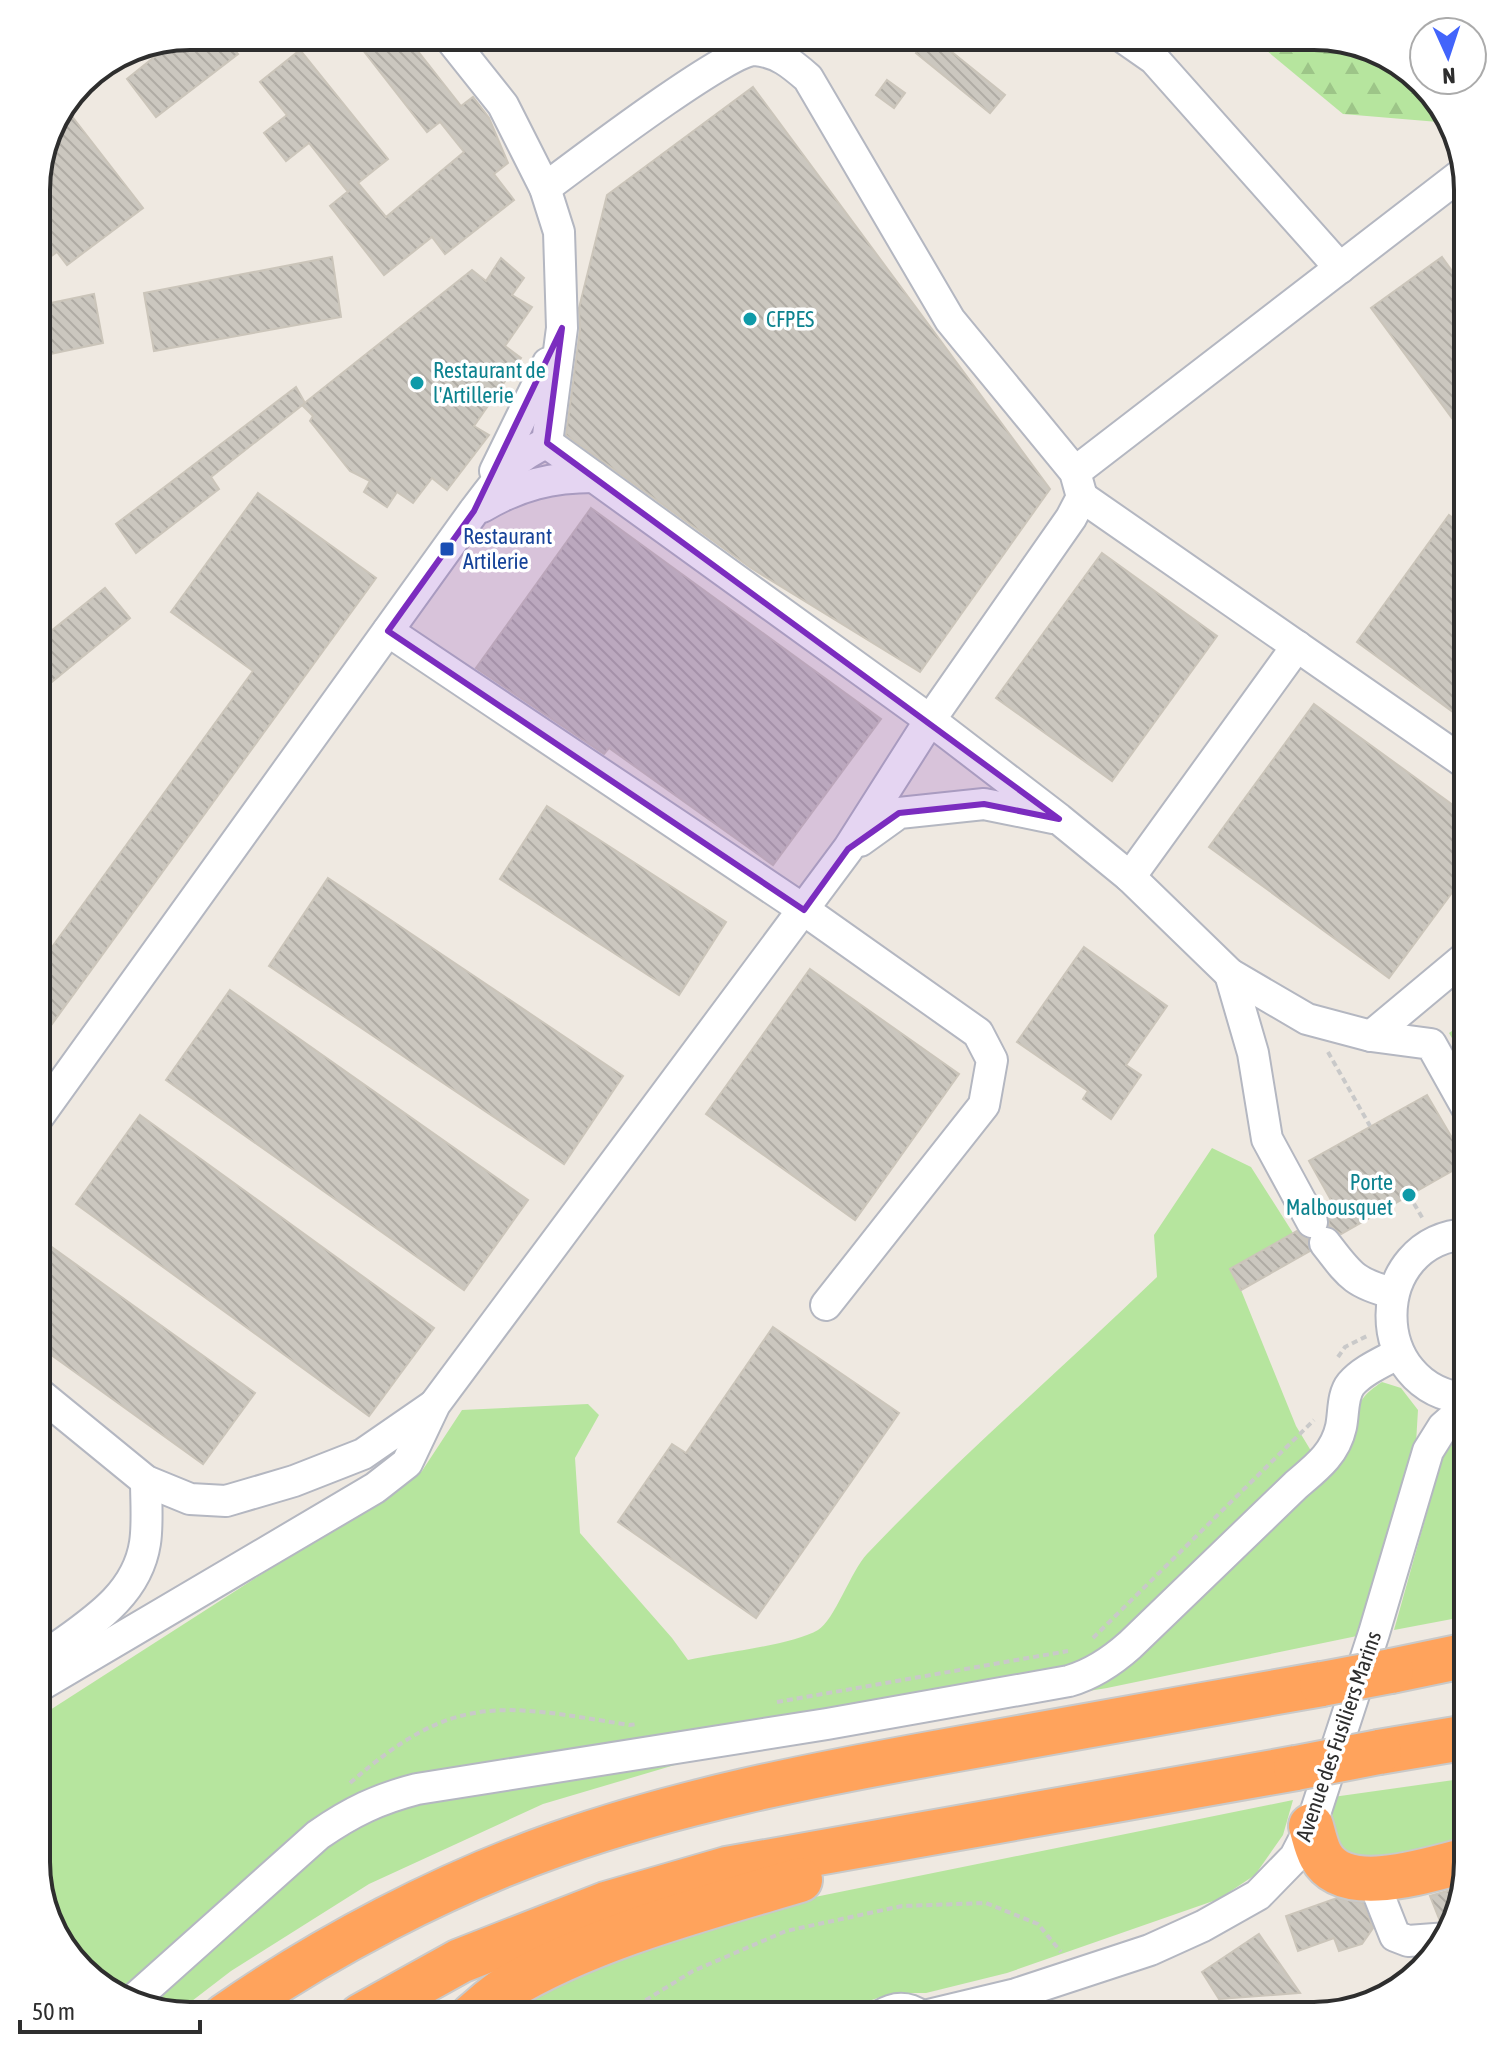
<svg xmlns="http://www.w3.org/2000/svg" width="1504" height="2052" viewBox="0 0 1504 2052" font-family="'Asap Condensed',sans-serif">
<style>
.grass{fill:#b6e59e}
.forest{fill:url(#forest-firs)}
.building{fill:url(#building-back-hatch);stroke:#cbc5ba;stroke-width:2}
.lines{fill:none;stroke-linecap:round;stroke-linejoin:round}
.minor-casing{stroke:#b4b7c1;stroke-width:34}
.highway-casing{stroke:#c9c9c9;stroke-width:48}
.path{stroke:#c9c9c9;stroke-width:4;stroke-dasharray:6 4;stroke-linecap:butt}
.minor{stroke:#fff;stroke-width:30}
.highway{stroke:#ffa35c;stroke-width:44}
.highway-bridge-casing{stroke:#c9c9c9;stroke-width:48;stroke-linecap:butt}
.highway-bridge{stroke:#ffa35c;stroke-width:44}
.marked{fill:#7b2cbf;fill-opacity:0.2;stroke:#7b2cbf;stroke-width:6;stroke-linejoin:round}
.culture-dot{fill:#0f9aa8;stroke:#fff;stroke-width:3}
.transit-dot{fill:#1a4fb4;stroke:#fff;stroke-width:3}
.labels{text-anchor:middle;stroke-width:7;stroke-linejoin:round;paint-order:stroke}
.culture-label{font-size:22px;fill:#0d838f;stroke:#fff;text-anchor:start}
.transit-label{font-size:22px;fill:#164399;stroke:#fff;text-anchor:start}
.street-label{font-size:22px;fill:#2e2e2e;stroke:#fff}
.rim{fill:none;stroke:#2e2e2e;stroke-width:4}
</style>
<defs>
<pattern id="forest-firs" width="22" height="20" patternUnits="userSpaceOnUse" patternTransform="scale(2)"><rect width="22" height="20" fill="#b6e59e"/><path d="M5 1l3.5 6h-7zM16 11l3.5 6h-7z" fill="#9dc588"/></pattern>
<pattern id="building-back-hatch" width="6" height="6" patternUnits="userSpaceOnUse" patternTransform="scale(2)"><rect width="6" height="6" fill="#cbc7bf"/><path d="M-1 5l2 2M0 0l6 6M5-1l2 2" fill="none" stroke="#afaba4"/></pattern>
</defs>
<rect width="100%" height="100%" fill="#efe9e1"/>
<!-- grass -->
<g class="grass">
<path d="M 1468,1020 L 1468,1065 L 1449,1033 Z"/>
<path d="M 1212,1148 L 1251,1167 L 1293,1233 L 1230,1270 L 1241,1290 L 1296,1426 L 1325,1474 C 1335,1466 1347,1456 1351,1444 C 1363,1413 1347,1405 1382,1382 L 1401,1388 L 1418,1410 L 1416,1443 L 1357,1636 L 1107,1688 L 722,1751 L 543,1804 L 369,1884 L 231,1971 L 175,2014 L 113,1995 L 57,1939 L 36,1862 L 36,1719 L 422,1471 L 462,1410 L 588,1404 L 599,1415 L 575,1458 L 580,1533 L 672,1638 L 688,1660 C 719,1653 793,1645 818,1630 C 834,1621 851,1571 867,1554 C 959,1457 1061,1370 1157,1277 L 1154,1235 Z"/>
<path d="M 1468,1419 L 1468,1616 L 1394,1630 L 1445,1448 Z"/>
<path d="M 1468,1778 L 1468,1846 L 1362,1863 C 1330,1841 1331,1834 1333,1797 Z"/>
<path d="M 1293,1800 L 1283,1835 L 1255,1875 L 1219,1899 L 1007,1973 L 926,1993 L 892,1993 L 866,2002 L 838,2016 L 495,2016 L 692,1922 Z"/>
</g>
<!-- forest -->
<path class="forest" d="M 1249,36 L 1323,36 L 1391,57 L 1447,113 L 1450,123 L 1343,114 Z"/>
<!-- building -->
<g class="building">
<path d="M 190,36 L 224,36 L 238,54 L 156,117 L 127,79 L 173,42 Z"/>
<path d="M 352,36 L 406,36 L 461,106 L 473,97 L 489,118 L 508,163 L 494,174 L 514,200 L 445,254 L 432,237 L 384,275 L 330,206 L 351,189 L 348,192 L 309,143 L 286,161 L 264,133 L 287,115 L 260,82 L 300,50 L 388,159 L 358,183 L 386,217 L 464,152 L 440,122 L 427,132 Z"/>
<path d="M 928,36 L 932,36 L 1005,95 L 990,113 L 916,53 Z"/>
<path d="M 887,80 L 905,93 L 894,108 L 876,95 Z"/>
<path d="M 753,87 L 1050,489 L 920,672 L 751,568 L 566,435 L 580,330 L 579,308 L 607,195 Z"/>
<path d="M 64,106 L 143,208 L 67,265 L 57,252 L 36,267 L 36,180 L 52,123 Z"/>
<path d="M 332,257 L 341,317 L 154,351 L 144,293 Z"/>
<path d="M 1442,257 L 1468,293 L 1468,440 L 1371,308 Z"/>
<path d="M 501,258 L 524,278 L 512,295 L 532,307 L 505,346 L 521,358 L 474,426 L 489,435 L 447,490 L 432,478 L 413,503 L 397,492 L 387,507 L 364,492 L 370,481 L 350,471 L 310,421 L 313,416 L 302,405 L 472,270 L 486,281 Z"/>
<path d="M 94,294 L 103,343 L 36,357 L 36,306 Z"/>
<path d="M 296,387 L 305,403 L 211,477 L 219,489 L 136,553 L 116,524 Z"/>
<path d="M 258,493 L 376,578 L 36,1046 L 36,969 L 253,671 L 171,612 Z"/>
<path d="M 591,508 L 881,719 L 773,865 L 609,748 L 604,754 L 476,668 Z"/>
<path d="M 1449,515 L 1468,529 L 1468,723 L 1357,642 Z"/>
<path d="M 1102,553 L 1217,636 L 1112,781 L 996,698 Z"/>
<path d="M 105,588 L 130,618 L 36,695 L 36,643 Z"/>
<path d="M 1314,704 L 1468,816 L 1468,871 L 1389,978 L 1209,847 Z"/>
<path d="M 547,806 L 726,922 L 679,995 L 500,879 Z"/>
<path d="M 328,878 L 623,1076 L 564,1164 L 269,966 Z"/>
<path d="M 1084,947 L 1167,1006 L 1126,1065 L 1141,1075 L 1111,1119 L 1083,1099 L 1088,1091 L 1017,1042 Z"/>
<path d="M 810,969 L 959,1074 L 855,1220 L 706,1114 Z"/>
<path d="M 230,990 L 528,1200 L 464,1290 L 166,1080 Z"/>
<path d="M 1427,1095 L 1455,1143 L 1468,1136 L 1468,1162 L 1341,1234 L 1329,1226 L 1328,1214 L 1336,1209 L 1309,1161 Z"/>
<path d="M 140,1115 L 434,1328 L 369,1416 L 76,1204 Z"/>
<path d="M 1297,1231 L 1308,1239 L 1310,1251 L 1241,1290 L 1230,1269 Z"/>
<path d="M 49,1245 L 255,1393 L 203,1464 L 36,1344 L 36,1263 Z"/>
<path d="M 773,1327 L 899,1413 L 756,1618 L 618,1522 L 672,1444 L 686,1453 Z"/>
<path d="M 1461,1887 L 1452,1921 L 1440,1921 L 1430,1896 Z"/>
<path d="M 1337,1898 L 1363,1903 L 1373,1928 L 1362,1944 L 1339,1951 L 1334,1938 L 1298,1951 L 1286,1916 Z"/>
<path d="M 1259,1934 L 1300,1993 L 1219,1999 L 1202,1972 Z"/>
</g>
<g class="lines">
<!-- minor casing -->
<g class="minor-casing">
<g id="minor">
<path d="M 448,36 L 503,105 L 545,188 L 559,232 L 562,328 L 547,443"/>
<path d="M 1121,36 L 1154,59 L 1340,268"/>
<path d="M 547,443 L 930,720 L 1059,819 L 1130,877 L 1230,974 L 1307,1019 L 1371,1036 L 1431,1044 L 1468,1110"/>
<path d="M 495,471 L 548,363"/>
<path d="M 1075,472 L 1463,173"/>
<path d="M 1082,497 L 1468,765"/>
<path d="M 482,507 C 519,485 552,477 594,477"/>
<path d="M 388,631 L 804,910 L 978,1033 L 992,1060 L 984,1105 L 826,1305"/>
<path d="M 860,841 L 899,813 L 984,804 L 1053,818"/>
<path d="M 1130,877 L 1297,646"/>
<path d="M 1230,974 L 1253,1053 L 1267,1139 L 1312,1222"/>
<path d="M 1371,1036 L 1468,955"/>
<path d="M 36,1120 L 474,511 C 497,481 511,458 547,443"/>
<path d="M 1325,1243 C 1349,1274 1353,1283 1393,1293"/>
<path d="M 36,1391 L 146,1481 L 190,1499 L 226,1501 L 294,1481 L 363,1454 L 434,1405"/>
<path d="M 1468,1399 C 1365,1390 1367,1239 1468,1234"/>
<path d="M 36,1663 C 79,1629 136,1602 145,1543 C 148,1524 146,1501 146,1481"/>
<path d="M 36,1688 L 375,1488 L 407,1463 L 435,1404 L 848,849 L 930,720 L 1071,518 L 1082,497 L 1075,472 L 950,320 L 808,78 C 792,64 778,52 755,50 C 729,48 576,165 545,188"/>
<path d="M 1381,1879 L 1378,1893 L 1395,1936 L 1408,1941 L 1448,1938"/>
<path d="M 132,2001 L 318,1835 C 351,1812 378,1799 417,1789 L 827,1724 L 1069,1681 C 1093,1674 1111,1662 1130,1645 L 1296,1485 C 1316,1468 1335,1454 1341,1427 C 1344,1413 1342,1395 1351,1384 C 1363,1370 1383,1362 1399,1353"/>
<path d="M 880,2016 C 894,2007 907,2006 921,2016"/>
<path d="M 924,2016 L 1016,1994 L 1150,1950 L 1203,1926 L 1258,1895 L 1295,1857 L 1311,1826 L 1374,1633 L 1428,1451 L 1443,1427 L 1468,1405"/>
</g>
</g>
<!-- highway casing -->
<g class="highway-casing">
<g id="highway">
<path d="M 1391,1671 L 1468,1655"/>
<path d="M 1379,1752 L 1468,1737"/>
<path d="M 1311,1826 C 1314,1836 1316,1847 1321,1856 C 1345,1900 1432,1868 1468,1860"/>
<path d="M 225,2016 C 324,1947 444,1884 558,1844 C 680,1801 808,1776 935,1753 C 1064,1729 1193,1707 1322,1684"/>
<path d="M 361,2016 L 460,1961 L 606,1904 L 727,1869 L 1296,1768"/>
<path d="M 472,2016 C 483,2007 494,1996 506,1989 C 590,1938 706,1908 800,1880"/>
</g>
</g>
<!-- path -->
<g class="path">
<path d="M 1328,1052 L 1370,1126"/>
<path d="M 1409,1195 L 1423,1219"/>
<path d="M 1338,1357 L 1345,1347 L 1369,1335"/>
<path d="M 1093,1638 L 1314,1420"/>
<path d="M 777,1702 L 1068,1651"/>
<path d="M 350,1783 C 454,1692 500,1704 629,1725 L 638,1724"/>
<path d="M 620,2016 L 693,1971 L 786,1931 L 902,1906 L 986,1903 L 1038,1924 L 1061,1952"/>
</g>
<!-- minor -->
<use href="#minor" class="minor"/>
<!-- highway -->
<use href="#highway" class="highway"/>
<!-- highway-bridge casing -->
<g class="highway-bridge-casing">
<g id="highway-bridge">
<path d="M 1322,1684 L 1391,1671"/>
<path d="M 1296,1768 L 1379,1752"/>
</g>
</g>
<!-- highway-bridge -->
<use href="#highway-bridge" class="highway-bridge"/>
</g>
<!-- marked area -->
<path class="marked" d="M 562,328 L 547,443 L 1059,819 L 984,804 L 899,813 L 848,849 L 804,910 L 388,631 L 474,511 Z"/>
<!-- markers -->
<g class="culture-dot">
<circle cx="750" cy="319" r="8"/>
<circle cx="417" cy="383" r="8"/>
<circle cx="1409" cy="1195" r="8"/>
</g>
<rect class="transit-dot" x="439" y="541" width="16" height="16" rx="4"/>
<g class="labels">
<!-- culture labels -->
<g class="culture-label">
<text x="766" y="327">CFPES</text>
<text x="433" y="378">Restaurant de<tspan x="433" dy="25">l'Artillerie</tspan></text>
<text x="1393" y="1190" text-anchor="end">Porte<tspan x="1393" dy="25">Malbousquet</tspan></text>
</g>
<!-- transit labels -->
<g class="transit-label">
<text x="463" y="544">Restaurant<tspan x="463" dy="25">Artilerie</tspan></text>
</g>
<!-- street labels -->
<g class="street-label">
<text transform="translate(1338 1736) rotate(-71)" y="8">Avenue des Fusiliers Marins</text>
</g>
</g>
<!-- crop -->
<path d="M0 0H1504V2052H0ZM190 50H1314A140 140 0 0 1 1454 190V1862A140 140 0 0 1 1314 2002H190A140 140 0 0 1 50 1862V190A140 140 0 0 1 190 50Z" fill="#fff" fill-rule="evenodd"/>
<path class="rim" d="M190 50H1314A140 140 0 0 1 1454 190V1862A140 140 0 0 1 1314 2002H190A140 140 0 0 1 50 1862V190A140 140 0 0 1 190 50Z"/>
<!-- north arrow -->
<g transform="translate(1448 56) rotate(177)"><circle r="38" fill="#ffffff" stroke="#ababab" stroke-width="2"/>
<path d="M0-6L14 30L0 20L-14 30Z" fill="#4264fb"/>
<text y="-12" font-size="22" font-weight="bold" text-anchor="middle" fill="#2e2e2e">N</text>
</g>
<!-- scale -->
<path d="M20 2020v12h180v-12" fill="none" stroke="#2e2e2e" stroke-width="4"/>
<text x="32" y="2020" font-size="24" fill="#2e2e2e" stroke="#ffffff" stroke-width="6" paint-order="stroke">50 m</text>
</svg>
